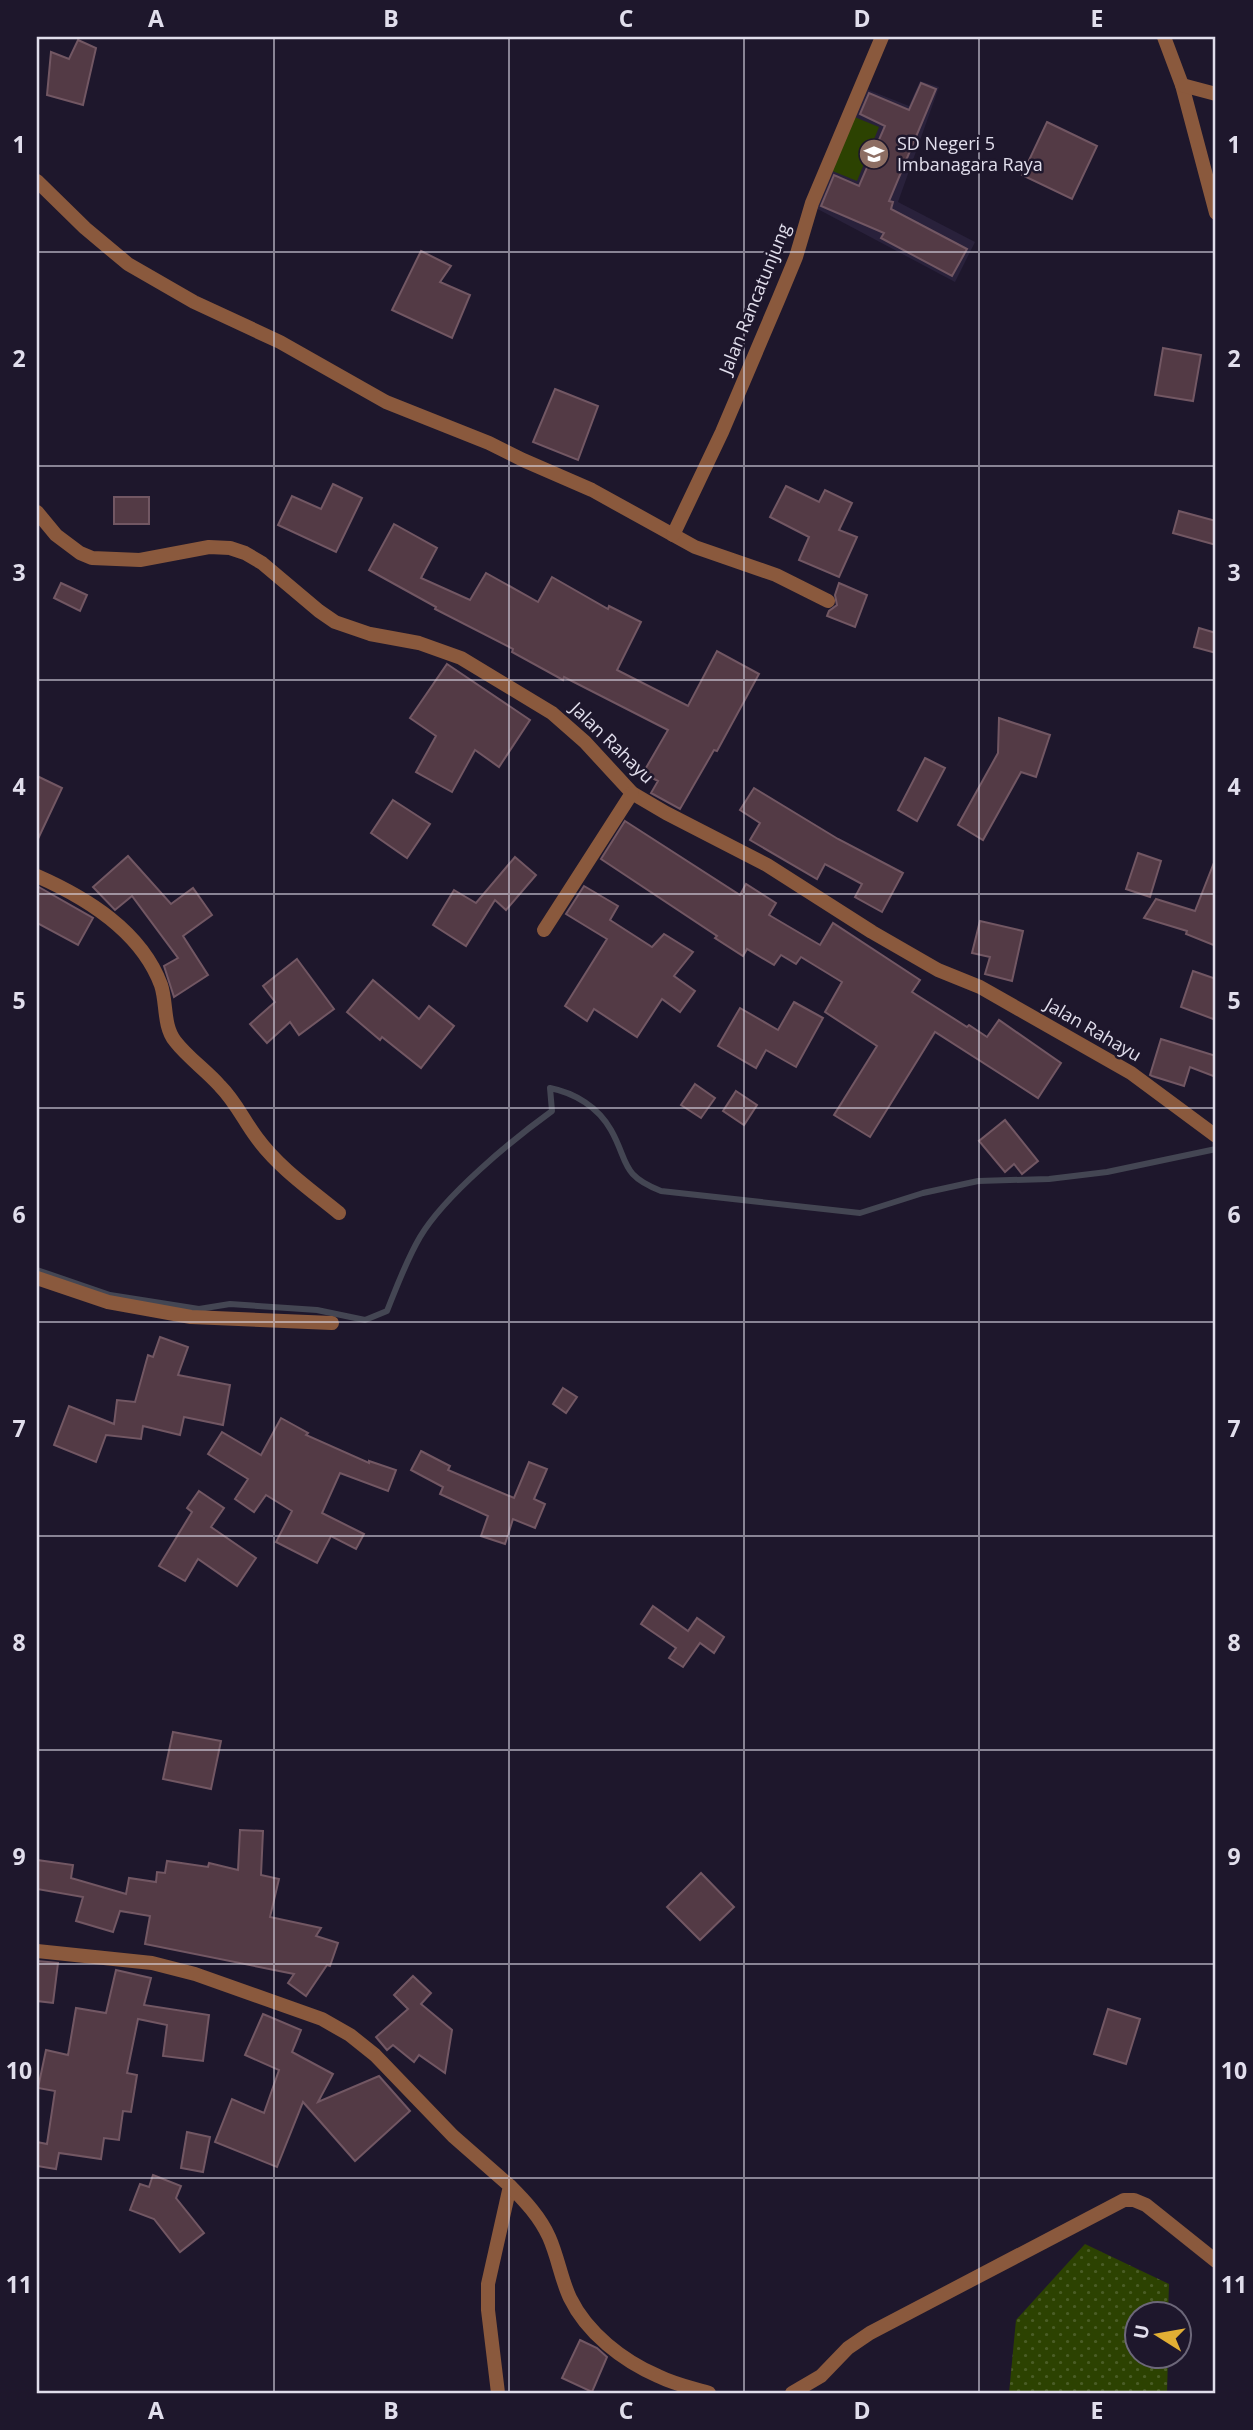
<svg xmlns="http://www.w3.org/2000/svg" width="1253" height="2430" viewBox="0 0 1253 2430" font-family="'Open Sans',sans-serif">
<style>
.built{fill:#29213b}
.grass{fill:url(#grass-dots)}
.pitch{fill:#2c4201}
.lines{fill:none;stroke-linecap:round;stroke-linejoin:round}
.stream{stroke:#444653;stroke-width:6}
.building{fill:#533a45;stroke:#725763;stroke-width:2}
.minor{stroke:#8a593d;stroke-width:14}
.grid{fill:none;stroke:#e1deec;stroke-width:2;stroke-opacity:0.55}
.labels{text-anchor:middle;stroke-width:5;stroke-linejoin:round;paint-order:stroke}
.poi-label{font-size:18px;fill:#e1deec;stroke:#1e172c;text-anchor:start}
.street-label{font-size:18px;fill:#e1deec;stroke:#1e172c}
.neatline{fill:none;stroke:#e1deec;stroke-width:2.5}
.grid-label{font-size:23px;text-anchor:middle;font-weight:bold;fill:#e1deec}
</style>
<defs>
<pattern id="grass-dots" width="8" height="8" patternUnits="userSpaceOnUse" patternTransform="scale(1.75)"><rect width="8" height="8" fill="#2c4201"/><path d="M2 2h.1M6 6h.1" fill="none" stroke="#4a5d26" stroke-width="1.8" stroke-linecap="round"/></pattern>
</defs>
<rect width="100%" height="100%" fill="#1e172c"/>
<!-- built -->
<path class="built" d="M 920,81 L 939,87 L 898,202 L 975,242 L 955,282 L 812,206 L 861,87 L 909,106 Z"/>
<!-- grass -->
<path class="grass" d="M 1085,2244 L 1169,2284 L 1168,2314 L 1138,2314 L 1138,2356 L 1168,2357 L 1167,2393 L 1009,2393 L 1016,2320 Z"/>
<!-- pitch -->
<path class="pitch" d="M 852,116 L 879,127 L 857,181 L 830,170 Z"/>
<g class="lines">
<!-- stream -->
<path class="stream" d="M 37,1270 L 110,1295 L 199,1309 L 230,1304 L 317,1310 L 365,1320 L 387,1311 C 397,1286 406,1261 420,1237 C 445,1195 512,1140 552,1111 L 550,1088 C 575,1093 598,1107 611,1130 C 629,1162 620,1175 661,1191 L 860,1213 L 923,1193 L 978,1181 L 1049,1179 L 1107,1172 L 1216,1149"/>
</g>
<!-- building -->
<g class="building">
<path d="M 78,40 L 96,48 L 83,105 L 47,95 L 51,52 L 69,59 Z"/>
<path d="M 921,83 L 936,89 L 889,201 L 893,202 L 891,209 L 967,249 L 952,276 L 881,238 L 884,233 L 821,206 L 834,175 L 859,186 L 885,126 L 860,114 L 869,93 L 909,110 Z"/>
<path d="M 1047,122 L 1097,146 L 1072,199 L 1022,175 Z"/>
<path d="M 421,251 L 451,266 L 440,282 L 470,295 L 452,338 L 392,310 Z"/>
<path d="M 1163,348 L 1201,355 L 1193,401 L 1155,395 Z"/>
<path d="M 555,389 L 598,406 L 578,460 L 533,442 Z"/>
<path d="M 333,484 L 362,498 L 336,552 L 278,525 L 292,496 L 321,509 Z"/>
<path d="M 786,486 L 819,502 L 825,490 L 852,503 L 839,530 L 857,537 L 839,577 L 799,560 L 809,537 L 770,517 Z"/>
<rect x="114" y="497" width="35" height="27"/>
<path d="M 1179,511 L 1216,521 L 1216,545 L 1173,533 Z"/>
<path d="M 394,524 L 437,548 L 421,578 L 470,600 L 486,573 L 538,602 L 552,577 L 608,609 L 609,606 L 641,622 L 617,670 L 688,706 L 717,651 L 759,674 L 717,751 L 714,750 L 680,809 L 651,793 L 658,781 L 643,773 L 668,730 L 564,677 L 563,680 L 512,652 L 513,649 L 435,609 L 436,607 L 369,570 Z"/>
<path d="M 61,583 L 87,595 L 80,611 L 54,598 Z"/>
<path d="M 839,583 L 867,595 L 855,627 L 827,616 L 829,611 L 837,605 L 835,595 Z"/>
<path d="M 1199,628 L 1216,633 L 1216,653 L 1194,647 Z"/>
<path d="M 447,664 L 530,720 L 499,767 L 475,750 L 452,792 L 416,772 L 436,736 L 410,718 Z"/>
<path d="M 999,718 L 1050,735 L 1036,777 L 1021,772 L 983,840 L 958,825 L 998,753 Z"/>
<path d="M 925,758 L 945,768 L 917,821 L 898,810 Z"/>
<path d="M 37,776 L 62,788 L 37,841 Z"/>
<path d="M 754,788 L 838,839 L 903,873 L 882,912 L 855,897 L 862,884 L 825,864 L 817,879 L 750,840 L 760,823 L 740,810 Z"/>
<path d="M 393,800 L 430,824 L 407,858 L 371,833 Z"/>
<path d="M 625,821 L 740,895 L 746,884 L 776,903 L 769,915 L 820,945 L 833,923 L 920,980 L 912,992 L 967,1027 L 969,1025 L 987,1037 L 999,1020 L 1061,1063 L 1038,1098 L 935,1032 L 870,1137 L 834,1115 L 877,1046 L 825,1012 L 842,982 L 801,957 L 796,964 L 781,955 L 774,965 L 747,949 L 743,956 L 715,938 L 717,936 L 601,859 Z"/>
<path d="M 1138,853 L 1161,861 L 1150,897 L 1126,889 Z"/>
<path d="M 128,856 L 171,904 L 193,888 L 212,915 L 183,936 L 208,975 L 174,997 L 164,966 L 178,958 L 132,896 L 115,910 L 93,887 Z"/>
<path d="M 515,857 L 536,875 L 506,910 L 495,900 L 466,946 L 433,925 L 454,890 L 476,903 Z"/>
<path d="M 1215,860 L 1216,946 L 1186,934 L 1187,931 L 1144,918 L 1156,899 L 1195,911 Z"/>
<path d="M 37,886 L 93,918 L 78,945 L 37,923 Z"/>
<path d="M 584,886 L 618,906 L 610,920 L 652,947 L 664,934 L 693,952 L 674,976 L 695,991 L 680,1012 L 662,999 L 637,1037 L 594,1009 L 587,1021 L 565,1006 L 607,939 L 566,914 Z"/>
<path d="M 980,921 L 1023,931 L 1012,981 L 985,974 L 990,957 L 972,953 Z"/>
<path d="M 297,959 L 334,1009 L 299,1035 L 290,1022 L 267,1043 L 250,1024 L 275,1002 L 263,986 Z"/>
<path d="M 1193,971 L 1216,979 L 1216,1020 L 1181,1007 Z"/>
<path d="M 373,980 L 419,1019 L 429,1006 L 454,1026 L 421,1068 L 382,1037 L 380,1040 L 347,1012 Z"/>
<path d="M 794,1002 L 823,1018 L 796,1067 L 766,1050 L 756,1068 L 718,1046 L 740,1008 L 778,1030 Z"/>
<path d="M 1161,1039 L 1216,1056 L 1216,1077 L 1190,1067 L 1184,1086 L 1152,1076 L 1150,1075 Z"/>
<path d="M 695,1084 L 715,1098 L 701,1118 L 681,1105 Z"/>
<path d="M 736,1091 L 757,1105 L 744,1125 L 723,1111 Z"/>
<path d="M 1005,1120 L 1038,1161 L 1022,1174 L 1014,1164 L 1005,1172 L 979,1141 Z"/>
<path d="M 160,1337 L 188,1347 L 178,1375 L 230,1385 L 223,1425 L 184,1417 L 180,1435 L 143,1426 L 141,1439 L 106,1435 L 96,1462 L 54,1445 L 69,1406 L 114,1424 L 117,1400 L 135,1402 L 148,1355 L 153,1357 Z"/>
<path d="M 563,1388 L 577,1397 L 566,1413 L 553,1404 Z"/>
<path d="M 281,1418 L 308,1433 L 306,1435 L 369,1463 L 369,1461 L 396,1470 L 388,1491 L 340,1473 L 322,1513 L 364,1534 L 356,1549 L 331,1536 L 317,1563 L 276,1542 L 292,1511 L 266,1495 L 254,1512 L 235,1499 L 248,1479 L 208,1454 L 222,1432 L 261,1455 Z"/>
<path d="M 421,1451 L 450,1466 L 448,1470 L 514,1498 L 529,1462 L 547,1469 L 534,1499 L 545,1504 L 535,1528 L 513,1519 L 505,1544 L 481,1536 L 488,1516 L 440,1494 L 443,1487 L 411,1470 Z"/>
<path d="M 199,1491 L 224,1508 L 211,1527 L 256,1558 L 237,1586 L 198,1559 L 185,1581 L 159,1566 L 192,1512 L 187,1508 Z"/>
<path d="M 653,1606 L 688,1631 L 697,1618 L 724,1637 L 714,1653 L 700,1643 L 683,1667 L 669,1658 L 676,1648 L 641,1624 Z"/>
<path d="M 173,1732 L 221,1741 L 211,1789 L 163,1779 Z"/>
<path d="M 240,1830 L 263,1831 L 261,1875 L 279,1879 L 270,1917 L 321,1928 L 316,1936 L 338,1943 L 330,1966 L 327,1965 L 306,1996 L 288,1983 L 294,1974 L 145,1944 L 150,1916 L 120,1911 L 113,1932 L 76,1921 L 83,1897 L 37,1889 L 37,1860 L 73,1865 L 71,1878 L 126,1894 L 129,1878 L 156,1882 L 157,1872 L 165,1873 L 167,1861 L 208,1867 L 209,1863 L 238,1870 Z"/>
<path d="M 701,1873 L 734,1907 L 700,1940 L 667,1907 Z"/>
<path d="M 37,1961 L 58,1963 L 53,2003 L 37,2001 Z"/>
<path d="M 116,1970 L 151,1978 L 144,2005 L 209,2015 L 203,2061 L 163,2056 L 167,2025 L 138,2019 L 127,2073 L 137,2075 L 131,2112 L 123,2111 L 119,2140 L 104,2138 L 101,2159 L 59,2153 L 56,2169 L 37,2166 L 37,2142 L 47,2144 L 55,2091 L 38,2088 L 46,2050 L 68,2055 L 76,2008 L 106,2013 Z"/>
<path d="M 413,1976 L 431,1993 L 421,2004 L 452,2030 L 445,2073 L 419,2055 L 414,2062 L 393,2045 L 387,2050 L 376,2037 L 408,2009 L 394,1995 Z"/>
<path d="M 1108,2009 L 1140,2019 L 1126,2064 L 1094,2054 Z"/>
<path d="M 263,2014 L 301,2030 L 292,2052 L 333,2074 L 318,2102 L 379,2076 L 410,2111 L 355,2161 L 303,2102 L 277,2167 L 215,2142 L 232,2099 L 264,2113 L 279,2070 L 245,2055 Z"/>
<path d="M 187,2132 L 210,2137 L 203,2172 L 181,2168 Z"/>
<path d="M 153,2175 L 181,2186 L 176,2198 L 204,2233 L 180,2252 L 154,2219 L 130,2210 L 140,2184 L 149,2187 Z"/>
<path d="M 580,2340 L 597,2348 L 607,2357 L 592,2392 L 562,2378 Z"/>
</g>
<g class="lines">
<!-- minor -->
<g class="minor">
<path d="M 1164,37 L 1182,85 L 1216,213"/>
<path d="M 1182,85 L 1216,94"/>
<path d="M 37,181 L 85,228 L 128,264 L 194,302 L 280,342 L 386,402 L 489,443 L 523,460 L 592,490 L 695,547 L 776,575 L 828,601"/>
<path d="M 37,512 L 56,535 L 80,553 L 92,558 L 140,560 L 209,547 L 230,548 L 245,553 L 262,563 L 319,611 L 335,622 L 370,634 L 419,643 L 461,658 L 552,713 L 585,742 L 632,793 L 666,813 L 767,865 L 872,932 L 938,970 L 980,987 L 1131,1073 L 1216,1136"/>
<path d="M 673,535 L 722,432 L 779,298 L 796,257 L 812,203 L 882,37"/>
<path d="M 37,876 C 87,898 141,931 161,985 C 167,1003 163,1026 175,1041 C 188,1058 206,1070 220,1086 C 236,1102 244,1121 257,1138 C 279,1168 311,1190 339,1213"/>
<path d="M 544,930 L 632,793"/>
<path d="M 37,1278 L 108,1302 L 191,1317 L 332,1323"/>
<path d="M 37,1951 L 152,1963 L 195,1974 L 322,2019 L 350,2035 L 375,2055 L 453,2136 L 510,2186 L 488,2284 L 488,2310 L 498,2393"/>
<path d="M 510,2186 C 525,2201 540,2217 549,2237 C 558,2257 561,2279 570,2298 C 587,2333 623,2361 658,2376 C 674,2384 692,2388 709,2393"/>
<path d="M 792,2393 L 821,2376 L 848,2348 L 870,2333 L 1124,2200 L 1134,2200 L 1146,2205 L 1216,2261"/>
</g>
</g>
<!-- grid -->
<path class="grid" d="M 274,37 L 274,2393M 509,37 L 509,2393M 744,37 L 744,2393M 979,37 L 979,2393M 37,252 L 1216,252M 37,466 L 1216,466M 37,680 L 1216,680M 37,894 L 1216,894M 37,1108 L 1216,1108M 37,1322 L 1216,1322M 37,1536 L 1216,1536M 37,1750 L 1216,1750M 37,1964 L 1216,1964M 37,2178 L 1216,2178"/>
<!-- icons -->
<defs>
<g id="school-disc" transform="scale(1.575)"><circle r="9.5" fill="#8d6e63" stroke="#1e172c"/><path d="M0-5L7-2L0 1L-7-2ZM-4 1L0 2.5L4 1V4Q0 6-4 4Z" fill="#fff"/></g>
</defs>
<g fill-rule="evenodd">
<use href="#school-disc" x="874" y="154"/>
</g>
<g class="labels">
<!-- poi labels -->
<g class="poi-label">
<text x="897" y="150">SD Negeri 5<tspan x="897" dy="21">Imbanagara Raya</tspan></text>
</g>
<!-- street labels -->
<g class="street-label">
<text transform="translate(755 299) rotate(-68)" y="6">Jalan Rancatunjung</text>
<text transform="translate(612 743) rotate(44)" y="6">Jalan Rahayu</text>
<text transform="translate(1093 1030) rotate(30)" y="6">Jalan Rahayu</text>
</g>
</g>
<!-- border -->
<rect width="1253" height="2430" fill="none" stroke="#1e172c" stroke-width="77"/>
<!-- north arrow -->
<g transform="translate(1158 2335) rotate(281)"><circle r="33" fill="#1e172c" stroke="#6c6779" stroke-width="2"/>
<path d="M0-5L12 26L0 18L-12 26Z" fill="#e2af34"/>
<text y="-10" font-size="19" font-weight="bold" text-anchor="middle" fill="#e1deec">U</text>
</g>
<rect x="38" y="38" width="1176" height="2354" class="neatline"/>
<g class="grid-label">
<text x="156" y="27">A</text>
<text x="391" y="27">B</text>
<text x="626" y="27">C</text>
<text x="862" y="27">D</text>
<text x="1097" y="27">E</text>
<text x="19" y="153">1</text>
<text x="1234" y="153">1</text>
<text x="19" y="367">2</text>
<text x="1234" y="367">2</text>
<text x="19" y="581">3</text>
<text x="1234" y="581">3</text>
<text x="19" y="795">4</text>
<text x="1234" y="795">4</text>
<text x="19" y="1009">5</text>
<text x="1234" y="1009">5</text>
<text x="19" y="1223">6</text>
<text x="1234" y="1223">6</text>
<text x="19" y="1437">7</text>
<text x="1234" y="1437">7</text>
<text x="19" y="1651">8</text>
<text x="1234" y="1651">8</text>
<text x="19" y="1865">9</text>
<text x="1234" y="1865">9</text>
<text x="19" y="2079">10</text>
<text x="1234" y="2079">10</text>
<text x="19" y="2293">11</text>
<text x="1234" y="2293">11</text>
<text x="156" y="2419">A</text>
<text x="391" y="2419">B</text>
<text x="626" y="2419">C</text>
<text x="862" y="2419">D</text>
<text x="1097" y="2419">E</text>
</g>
</svg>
